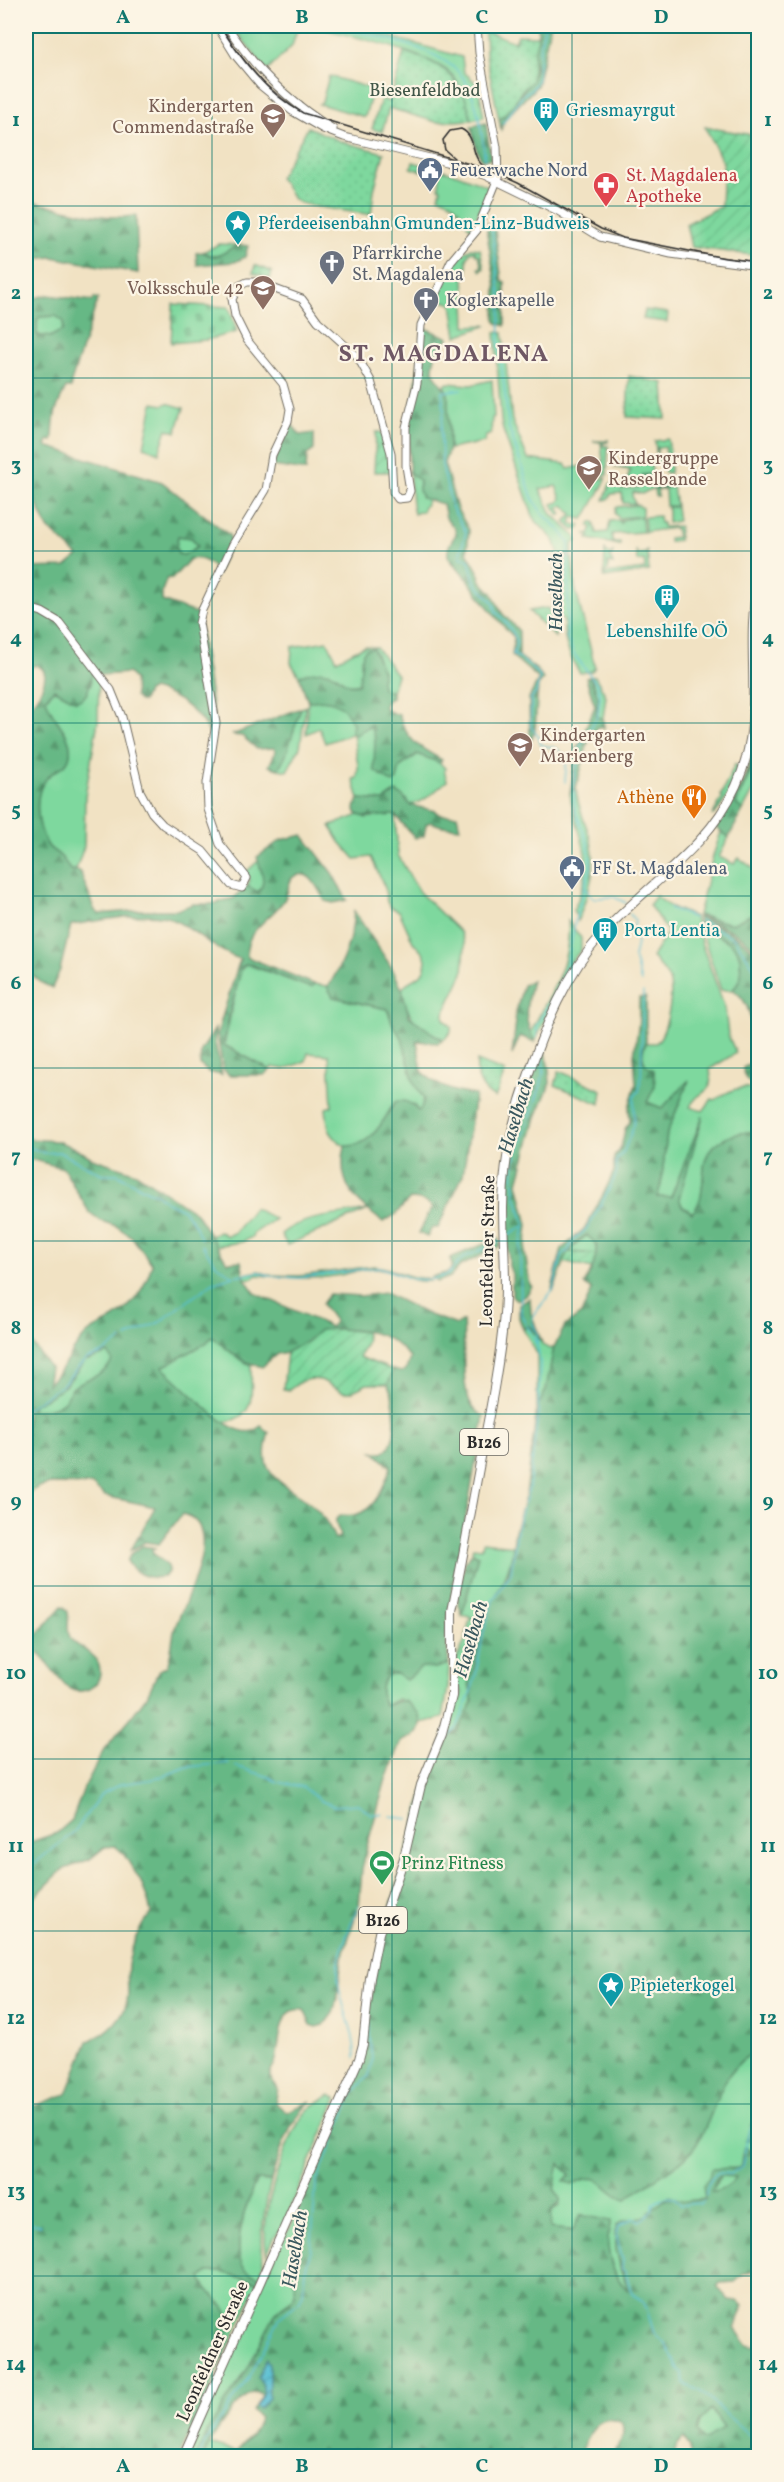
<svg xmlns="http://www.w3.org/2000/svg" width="784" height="2482" viewBox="0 0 784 2482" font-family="Vollkorn,serif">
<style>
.grass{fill:#7ed89e;stroke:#548264;stroke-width:1.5}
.forest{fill:url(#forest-firs);stroke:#487258;stroke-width:1.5;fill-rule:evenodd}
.cemetery{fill:url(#cemetery-stones);stroke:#548264;stroke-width:1.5}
.park{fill:url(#park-dots);stroke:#548264;stroke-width:1.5}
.garden{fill:url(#garden-furrows);stroke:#548264;stroke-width:1.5}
.water{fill:url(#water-waves);stroke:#40757f;stroke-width:1.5}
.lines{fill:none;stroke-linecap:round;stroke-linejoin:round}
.stream{stroke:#56bfd3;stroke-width:1.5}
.minor-casing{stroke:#706b60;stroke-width:9}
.major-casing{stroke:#706b60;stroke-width:10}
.minor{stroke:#fff;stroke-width:7}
.major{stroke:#fff;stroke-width:8}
.tram{stroke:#2b2b2b;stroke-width:1.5}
.grid{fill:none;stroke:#0f766e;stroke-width:1.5;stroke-opacity:0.55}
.labels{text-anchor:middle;stroke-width:4.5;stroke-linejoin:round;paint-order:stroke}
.shield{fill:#fcf5e5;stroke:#6a6863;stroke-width:1.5}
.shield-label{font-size:16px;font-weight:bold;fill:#2b2b2b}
.park-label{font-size:18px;fill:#405648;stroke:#fcf5e5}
.education-label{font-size:18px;fill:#785e54;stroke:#fcf5e5;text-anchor:end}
.culture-label{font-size:18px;fill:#0d838f;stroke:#fcf5e5;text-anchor:start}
.service-label{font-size:18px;fill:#4e5e75;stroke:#fcf5e5;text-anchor:start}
.health-label{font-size:18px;fill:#be3a42;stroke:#fcf5e5;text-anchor:start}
.worship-label{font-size:18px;fill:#5b616d;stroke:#fcf5e5;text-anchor:start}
.food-label{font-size:18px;fill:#c56008;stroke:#fcf5e5;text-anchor:end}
.street-label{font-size:18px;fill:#2b2b2b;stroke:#fcf5e5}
.leisure-label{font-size:18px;fill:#27864d;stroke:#fcf5e5;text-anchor:start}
.water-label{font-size:20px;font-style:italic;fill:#38575d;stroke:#fcf5e5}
.district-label{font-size:24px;font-weight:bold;letter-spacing:1.5px;fill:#6f5865;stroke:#fcf5e5}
.neatline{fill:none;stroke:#0f766e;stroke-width:2}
.grid-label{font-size:20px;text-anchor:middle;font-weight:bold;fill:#0f766e}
</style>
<defs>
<pattern id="forest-firs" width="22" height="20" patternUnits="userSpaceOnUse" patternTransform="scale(1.5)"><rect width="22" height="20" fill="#66b885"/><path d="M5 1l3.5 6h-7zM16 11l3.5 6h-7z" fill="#54966d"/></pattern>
<pattern id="cemetery-stones" width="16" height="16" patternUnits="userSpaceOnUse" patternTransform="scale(1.5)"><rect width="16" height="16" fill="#7ed89e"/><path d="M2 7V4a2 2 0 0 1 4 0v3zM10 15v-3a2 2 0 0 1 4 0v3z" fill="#6dba88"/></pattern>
<pattern id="park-dots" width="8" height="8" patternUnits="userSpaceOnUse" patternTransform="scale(1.5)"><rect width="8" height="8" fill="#7ed89e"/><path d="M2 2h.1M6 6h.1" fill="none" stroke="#6dba88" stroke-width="1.8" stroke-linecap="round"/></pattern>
<pattern id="garden-furrows" width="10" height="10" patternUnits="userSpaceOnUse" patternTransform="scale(1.5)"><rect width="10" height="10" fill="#7ed89e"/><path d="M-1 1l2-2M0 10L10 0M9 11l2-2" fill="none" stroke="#6dba88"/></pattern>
<pattern id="water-waves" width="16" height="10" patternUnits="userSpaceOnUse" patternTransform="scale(1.5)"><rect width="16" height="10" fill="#56bfd3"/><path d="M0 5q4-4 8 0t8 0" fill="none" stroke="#479bab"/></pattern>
</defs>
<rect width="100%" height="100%" fill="#fcf5e5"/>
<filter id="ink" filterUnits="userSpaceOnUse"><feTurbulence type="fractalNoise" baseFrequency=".0167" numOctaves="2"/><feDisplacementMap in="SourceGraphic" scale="12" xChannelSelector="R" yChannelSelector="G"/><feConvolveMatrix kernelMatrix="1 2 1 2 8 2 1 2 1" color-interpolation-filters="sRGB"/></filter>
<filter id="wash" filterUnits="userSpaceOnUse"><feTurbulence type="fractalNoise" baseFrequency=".008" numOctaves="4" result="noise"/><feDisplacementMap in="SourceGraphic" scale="24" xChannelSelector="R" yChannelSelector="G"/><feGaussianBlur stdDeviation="1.35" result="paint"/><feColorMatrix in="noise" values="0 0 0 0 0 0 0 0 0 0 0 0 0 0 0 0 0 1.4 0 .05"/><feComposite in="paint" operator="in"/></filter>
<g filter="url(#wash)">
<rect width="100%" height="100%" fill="#f1e2c3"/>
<!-- grass -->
<g class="grass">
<path d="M 232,26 L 298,26 L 292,46 L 267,71 Z"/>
<path d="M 311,26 L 353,26 L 462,57 L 464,72 L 478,85 L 484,117 L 471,120 C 468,103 463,86 451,74 C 430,53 343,34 311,26 Z"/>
<path d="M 329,76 L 373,89 L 365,117 L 319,104 L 322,102 Z"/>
<path d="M 413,162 L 457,174 L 488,186 L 489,189 L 471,229 C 458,214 462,204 439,197 L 441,189 L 439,188 L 440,175 L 436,171 L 422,167 L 421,171 L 411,168 Z"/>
<path d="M 219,244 L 240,245 C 224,248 222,263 203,252 Z"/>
<path d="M 471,248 L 480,249 L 484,268 L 481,271 L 479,268 L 482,268 L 479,255 L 476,255 L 475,251 L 470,252 L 467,259 L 467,272 L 464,276 L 466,326 L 488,325 L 457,336 L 452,304 L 435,298 L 456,259 Z"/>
<path d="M 56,316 L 64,321 L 63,330 L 50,337 L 37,335 L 37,320 L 39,317 Z"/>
<path d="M 495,332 L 503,333 L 512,420 L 528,459 L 565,464 L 568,469 L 603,462 L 601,442 L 593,441 L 607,441 L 608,439 L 608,442 L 603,443 L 603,446 L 608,446 L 607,475 L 596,476 L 594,467 L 587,470 L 587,481 L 606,478 L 606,480 L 586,516 L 583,519 L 573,517 L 571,523 L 577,526 L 579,524 L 581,525 L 579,529 L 573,530 L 565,522 L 572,514 L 564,505 L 558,508 L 562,514 L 559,516 L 552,504 L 559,502 L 561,498 L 556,486 L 540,489 L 552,514 L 576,537 L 577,541 L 572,545 L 572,555 L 559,554 L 554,540 L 534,519 L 503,430 L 501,421 Z"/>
<path d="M 492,380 L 494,417 L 492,418 L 491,434 L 486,436 L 484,442 L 449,449 L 448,394 L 444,385 L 448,383 L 471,385 Z"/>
<path d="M 153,403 L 164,405 L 167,403 L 184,408 L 176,432 L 167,429 L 159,453 L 144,447 Z"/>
<path d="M 668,439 L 670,454 L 666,455 L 665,447 L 657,448 L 657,460 L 670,458 L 670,473 L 665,473 L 662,462 L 651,464 L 652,474 L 642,475 L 642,477 L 652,475 L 652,482 L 657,481 L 659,485 L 673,483 L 673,486 L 653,488 L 642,494 L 633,492 L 632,495 L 635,504 L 623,503 L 622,493 L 611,494 L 609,499 L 604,500 L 610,484 L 621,489 L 642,487 L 641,482 L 627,481 L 630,470 L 614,467 L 657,461 L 655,441 Z"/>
<path d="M 409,472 L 419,480 L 419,490 L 422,498 L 428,500 L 422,511 L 414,514 C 410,500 412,487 409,472 Z"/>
<path d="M 673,487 L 676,506 L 666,506 L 665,489 L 657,490 L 658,496 L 655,496 L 654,489 Z"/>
<path d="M 638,505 L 642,508 L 642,516 L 619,518 L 615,514 L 616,507 Z"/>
<path d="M 668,507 L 676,507 L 678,521 L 668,523 Z"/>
<path d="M 659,516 L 660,523 L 663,523 L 663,527 L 679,526 L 679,540 L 669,542 L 669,538 L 677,537 L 676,529 L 674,528 L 645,532 L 644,517 Z"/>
<path d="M 639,517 L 642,518 L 643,532 L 612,534 L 612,542 L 620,542 L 620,545 L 588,539 L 590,536 L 585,534 L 589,534 L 592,527 L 589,526 L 591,522 L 594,522 L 597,533 L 608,532 L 610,521 L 619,520 L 621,524 L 621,520 Z"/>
<path d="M 178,536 L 192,538 L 198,547 L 184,555 L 178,554 L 176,547 Z"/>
<path d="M 605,549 L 606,553 L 612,554 L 613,551 L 612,555 L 610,557 L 613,564 L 608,563 L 608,571 L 605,572 L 605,574 L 645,569 L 644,560 L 637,561 L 636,550 L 637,554 L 646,553 L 647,550 L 649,571 L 604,578 Z"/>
<path d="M 557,555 L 572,558 L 575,587 L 595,667 L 592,671 L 580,673 C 569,657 563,641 564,621 C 545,609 557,575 557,555 Z"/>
<path d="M 327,641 L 337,660 L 364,646 L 376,647 L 397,675 L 392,692 L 382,689 L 381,680 L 383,672 L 373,648 L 361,659 L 362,675 L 359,683 C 339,690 320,668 299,676 L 291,663 L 292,647 Z"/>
<path d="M 94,670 L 99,676 L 98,721 L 85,796 L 84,846 L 76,870 L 70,870 C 67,865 64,859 59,855 C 56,852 51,850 48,846 C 37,828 31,792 49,776 C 57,768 69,767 70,753 C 73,733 50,718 46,699 L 54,689 L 67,696 L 91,685 L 90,676 Z"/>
<path d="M 595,676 L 606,696 L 603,719 L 596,716 C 599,703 597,688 590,677 Z"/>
<path d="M 319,699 C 336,699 347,708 353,724 L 351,734 L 325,743 L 319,728 L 306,734 L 308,702 Z"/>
<path d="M 306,706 L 300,747 L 287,771 L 278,769 C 289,749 292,728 301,708 Z"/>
<path d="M 370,727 C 385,744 360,779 397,780 L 399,768 L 420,753 L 440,763 L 446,769 L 444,770 L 447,781 C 436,790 425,802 410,805 L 406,799 L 393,793 L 384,801 L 359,799 L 353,779 L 357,778 L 358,766 L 353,734 Z"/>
<path d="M 758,760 L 758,782 L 743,810 L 736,804 L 753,766 Z"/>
<path d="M 735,764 L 739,767 C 733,782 725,807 712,816 L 722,798 L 721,795 Z"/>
<path d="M 576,788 C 577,807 585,820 590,838 C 599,867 588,893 578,921 L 573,910 C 578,902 580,894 583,884 C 593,849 573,827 570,793 Z"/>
<path d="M 388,814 L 395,815 L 398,855 L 419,892 L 461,933 L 465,945 L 463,973 L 444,1013 L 444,1019 L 451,1026 L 451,1031 L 445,1039 C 418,1032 406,1015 402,989 L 407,983 L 421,975 L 425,968 L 426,959 L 423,952 L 413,942 L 399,911 L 390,907 L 387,902 L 385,888 L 371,857 L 355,859 L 340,842 L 330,826 L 359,815 L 366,818 Z"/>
<path d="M 721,832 L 729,837 L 719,857 L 734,864 L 739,858 L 757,871 L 758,870 L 758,911 L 732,924 L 698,915 L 714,853 Z"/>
<path d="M 258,861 C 261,871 268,884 258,892 L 247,886 L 250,880 L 246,872 Z"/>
<path d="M 656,896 L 669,906 L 695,917 L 702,945 L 725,1008 L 728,1035 L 736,1053 L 710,1069 C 714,1099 700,1086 690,1107 L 703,1111 L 712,1099 L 715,1100 C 730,1090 740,1085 758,1089 L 758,1131 C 735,1132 706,1140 704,1168 C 702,1184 704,1200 693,1213 L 682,1206 L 679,1198 L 700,1123 L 671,1198 L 660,1198 L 656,1194 L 661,1185 L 667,1133 L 688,1083 L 662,1109 L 647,1102 L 655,1086 C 650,1072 637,1057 646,1043 L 656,1043 C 667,1033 674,994 669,980 C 666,972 657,964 652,957 L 668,932 L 649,905 Z"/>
<path d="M 568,921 L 581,938 L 581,950 L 571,962 L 535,1042 L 530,1034 C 548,996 572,965 568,921 Z"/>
<path d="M 699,924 L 729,942 L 737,949 L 740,958 L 741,977 L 733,990 L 721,990 Z"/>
<path d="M 246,964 L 306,986 L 312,987 L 314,984 L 327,986 L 330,992 L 349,1001 L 387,1009 L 394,1027 L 402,1038 L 414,1083 L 424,1099 L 421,1109 L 418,1111 L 414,1105 L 395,1102 C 382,1122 372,1147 345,1146 C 327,1134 328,1128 326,1108 L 332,1106 L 329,1055 L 308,1053 L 306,1061 L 285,1069 L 272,1067 L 270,1070 L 224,1045 L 240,971 Z"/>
<path d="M 254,1208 L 275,1219 L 253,1234 L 252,1237 L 242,1242 L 215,1246 L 210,1237 L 219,1231 L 227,1236 L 235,1232 Z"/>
<path d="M 368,1210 L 287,1245 L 281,1234 C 303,1215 340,1216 368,1210 Z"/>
<path d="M 587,1235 L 596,1244 L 596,1254 L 568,1252 Z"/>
<path d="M 374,1266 C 393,1267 409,1280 427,1278 L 430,1281 C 410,1284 395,1268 376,1268 C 363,1268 348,1274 335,1276 C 308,1280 283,1277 256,1275 L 253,1278 L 245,1279 L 244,1274 L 259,1271 L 269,1275 L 299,1276 Z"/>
<path d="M 529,1326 L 544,1346 L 550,1349 L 554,1347 L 546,1390 L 537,1408 L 537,1354 L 523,1329 Z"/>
<path d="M 212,1337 L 241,1360 L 251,1365 C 251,1393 258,1419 221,1422 L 162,1367 L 205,1344 Z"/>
<path d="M 108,1353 L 112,1360 C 105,1378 87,1376 74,1387 C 70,1390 69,1395 66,1399 C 61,1407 40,1412 31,1410 L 33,1405 L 65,1386 L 85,1361 Z"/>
<path d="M 483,1542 L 513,1546 C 511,1575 493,1595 485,1622 L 462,1615 L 478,1555 L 472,1551 L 473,1547 L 482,1548 Z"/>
<path d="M 449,1664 L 448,1687 L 443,1718 L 420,1723 L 420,1718 L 398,1699 L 385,1706 C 379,1696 380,1685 386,1675 L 397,1674 L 406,1679 L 422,1667 L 435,1668 Z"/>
<path d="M 457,1677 L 470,1679 C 469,1686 471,1691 472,1698 C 473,1715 458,1734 443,1739 L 454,1703 L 459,1700 L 462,1693 L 457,1685 Z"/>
<path d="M 758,2051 L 758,2113 L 751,2125 L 751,2140 L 758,2136 L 758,2152 L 754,2153 L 751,2150 L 742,2154 L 741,2165 C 734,2171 728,2170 719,2168 L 705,2182 L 706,2199 L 684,2201 L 669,2196 L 645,2216 L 614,2232 L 620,2269 L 629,2291 C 613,2278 606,2252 607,2232 L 550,2229 L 552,2210 L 559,2206 L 560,2197 L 554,2189 L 558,2163 L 570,2174 L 572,2185 C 605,2166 601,2192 626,2199 C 647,2182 680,2168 696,2145 C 717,2114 718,2066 758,2051 Z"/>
<path d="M 331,2095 L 337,2099 L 283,2226 L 274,2238 L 267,2255 C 258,2221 281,2152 299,2122 C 305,2110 319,2100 331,2095 Z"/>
<path d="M 720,2176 L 737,2176 C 733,2184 719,2193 710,2192 Z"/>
<path d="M 257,2180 L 271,2181 C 266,2202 262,2223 262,2244 C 262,2257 265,2264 260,2277 C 256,2275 250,2274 247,2271 C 228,2255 247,2198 257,2180 Z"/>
<path d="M 296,2210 C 310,2232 298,2251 294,2274 C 293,2283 296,2290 294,2298 L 279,2309 L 274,2316 L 247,2370 L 210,2427 L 196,2456 L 185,2456 L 281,2242 L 292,2224 Z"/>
<path d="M 208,2272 L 222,2272 L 258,2282 L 220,2367 L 222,2305 L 204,2285 L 201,2278 Z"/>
<path d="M 711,2410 L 724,2428 L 708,2439 L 704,2440 L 697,2432 L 700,2421 Z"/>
<path d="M 209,2444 L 236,2452 L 233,2456 L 204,2456 Z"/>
</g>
<!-- forest -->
<g class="forest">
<path d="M 538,26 L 550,26 L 537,86 L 505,119 L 501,130 L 499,120 C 508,113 532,81 534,72 C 535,65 534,59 534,53 C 535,43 539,36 538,26 Z"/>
<path d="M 486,123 L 491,159 L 482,160 L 477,151 L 471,126 Z"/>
<path d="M 26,200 C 54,206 109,223 136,215 L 138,273 L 52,257 L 26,260 Z"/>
<path d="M 487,223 L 494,223 L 502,282 L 505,282 L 505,326 L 497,323 L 495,319 L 496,286 L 487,234 Z"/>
<path d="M 240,245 L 248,246 L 245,257 L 235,262 L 197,265 L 196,253 L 203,252 C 222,263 224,248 240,245 Z"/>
<path d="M 48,295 L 93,301 L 94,298 L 98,299 L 71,382 L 71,388 L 66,388 C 62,396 56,407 55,416 C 53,424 54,432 52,441 L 48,440 L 46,446 L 162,482 L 229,535 L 231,541 L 215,578 L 214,568 C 208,561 200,557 190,559 L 172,579 L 167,578 L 162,591 L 162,601 L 198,614 L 214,717 L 211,737 C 200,712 177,695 152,689 L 147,692 L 143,701 L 139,701 L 135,697 L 134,679 L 128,673 L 102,675 L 94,670 C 87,683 93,696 76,701 L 54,689 L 46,698 C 49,718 73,733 70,753 C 69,767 57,768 49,776 C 31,792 37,828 48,846 C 51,850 56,852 59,855 C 64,859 67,865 70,870 L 80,871 L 94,909 L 99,914 L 142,910 L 177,910 L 193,904 L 212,904 L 234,898 L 247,886 L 258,892 C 268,883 260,868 257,857 L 281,840 L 303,835 L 332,873 L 347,900 L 333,903 L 325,901 C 320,893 314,878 305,875 C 301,874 295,875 292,878 C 288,884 288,894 284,900 C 271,920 244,929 247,957 L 314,984 L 312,987 L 306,986 L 252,965 L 246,964 L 242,967 L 229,1015 L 224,1045 L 270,1070 L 265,1075 L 229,1075 L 223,1069 L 217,1034 L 240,959 C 215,951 196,930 172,919 C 152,909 94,922 71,925 L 60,970 L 52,988 L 42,983 L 26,970 L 26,711 C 35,701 57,672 36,665 L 26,669 L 26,568 L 65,567 L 78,556 L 48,528 L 26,481 L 26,300 ZM 56,316 L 63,321 L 63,330 L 50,337 L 37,335 L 37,320 L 40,317 ZM 178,536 L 192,538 L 198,546 L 184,555 L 178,554 L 176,547 Z"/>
<path d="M 424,328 L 449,338 C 437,346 433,359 433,372 L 448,394 L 449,449 L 444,463 L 457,509 L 469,530 L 467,552 L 478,571 L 481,581 L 492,593 L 502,613 L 519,631 L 519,656 L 537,670 L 543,679 L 538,686 L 535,730 L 530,743 L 529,698 L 539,679 L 512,656 L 514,637 C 493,617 477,591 459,569 C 455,564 449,562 448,555 C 447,546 452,541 456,534 L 455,529 L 446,518 L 443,504 L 422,498 L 419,490 L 419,480 L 409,472 L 409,428 Z"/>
<path d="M 290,422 L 300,435 L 314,433 L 314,450 L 307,455 L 306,471 L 272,466 Z"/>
<path d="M 373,648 L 383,672 L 381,680 L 382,689 L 392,692 L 392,698 L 386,701 L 384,706 L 388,711 L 399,715 C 407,741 419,747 442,760 L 440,763 L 417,754 L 400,767 L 397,780 L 393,783 L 374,770 L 375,738 L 371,727 L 366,728 L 356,735 L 351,734 L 353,724 C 344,702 329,697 308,702 L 299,676 C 308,672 323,669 333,674 C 344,679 345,688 359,683 L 363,653 L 366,649 Z"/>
<path d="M 590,677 L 598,697 L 596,716 L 603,719 L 604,728 L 598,727 L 588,742 L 576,788 L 570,793 L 577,748 L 595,706 L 586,678 Z"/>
<path d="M 301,708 L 286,755 L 278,769 L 269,766 L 276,751 L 274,748 L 257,749 L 242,736 L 232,735 Z"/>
<path d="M 756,743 L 758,744 L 758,760 L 752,766 L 736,804 L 743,810 L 729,837 L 716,828 L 742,784 Z"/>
<path d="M 396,792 L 403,796 L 410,805 L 436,811 L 440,815 L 457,815 L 460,828 L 442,826 L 430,822 L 426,824 L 424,836 L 415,838 L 395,815 C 386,814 342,826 359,799 L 384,801 Z"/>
<path d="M 354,911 L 392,968 L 402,989 L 409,1016 L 442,1040 L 438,1043 L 417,1041 L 422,1071 C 435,1086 456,1093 475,1095 L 463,1175 L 438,1228 L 432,1228 L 427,1237 L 419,1233 L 432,1207 C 427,1201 417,1199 410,1199 L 395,1215 L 383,1222 C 356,1202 336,1185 345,1146 C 372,1147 382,1122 395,1102 C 405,1098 412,1103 418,1111 L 421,1109 L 424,1099 L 414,1083 L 402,1038 L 394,1027 L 387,1009 L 333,997 L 327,986 L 330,984 C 344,960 352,939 354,911 Z"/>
<path d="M 758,911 L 758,951 L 736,933 L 698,915 L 732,924 Z"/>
<path d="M 698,917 L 735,935 L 758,954 L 758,1086 C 748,1084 744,1079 743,1068 L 755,1060 C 752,1036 755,1003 733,990 L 741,977 L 740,958 L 737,949 L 729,942 L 699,924 Z"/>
<path d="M 532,980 C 526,1006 522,1018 535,1042 L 520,1036 L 512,1055 L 516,1021 L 514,1020 L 523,985 Z"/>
<path d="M 646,997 L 646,1043 C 639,1053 641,1065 654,1070 L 655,1086 L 647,1102 L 662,1108 L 689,1080 L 667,1133 L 661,1185 L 657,1197 L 671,1197 L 703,1116 L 679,1198 L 682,1206 L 692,1213 C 704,1200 702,1184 704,1168 C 706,1140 735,1132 758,1131 L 758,2051 C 718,2066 717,2114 696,2145 C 680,2168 647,2182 626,2199 C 601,2192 604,2166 572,2185 L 564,2181 L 570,2174 L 559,2163 L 554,2189 L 560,2197 L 560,2202 L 552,2210 L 550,2228 L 573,2231 L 576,2222 L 581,2215 L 611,2221 C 604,2243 609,2274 628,2290 L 616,2250 L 616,2226 L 624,2221 L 645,2216 L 669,2196 L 684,2201 L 705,2200 L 703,2186 L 709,2178 L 711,2169 L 737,2168 L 741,2165 L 745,2147 L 754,2153 L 758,2152 L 758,2270 L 744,2274 L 735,2282 L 720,2283 L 717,2287 L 729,2300 L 738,2301 L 743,2306 L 735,2328 L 747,2345 L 754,2347 L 758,2343 L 758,2456 L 690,2456 L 690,2447 L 684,2438 L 677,2444 L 673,2456 L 613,2456 L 624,2434 L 622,2423 C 597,2410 586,2437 579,2456 L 233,2456 C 243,2443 256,2435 259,2417 L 253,2411 L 262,2395 L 258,2392 C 239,2393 210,2439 204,2456 L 196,2456 L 210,2427 L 247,2370 L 274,2316 C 279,2308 290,2304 294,2297 C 297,2291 294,2284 294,2278 C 297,2253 310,2233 296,2210 L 362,2061 L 378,1951 L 426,1782 L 443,1739 L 458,1731 L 473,1701 L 469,1684 L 490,1606 L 508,1574 L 511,1563 L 515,1531 L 526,1494 L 537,1408 L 546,1390 L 554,1347 L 565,1326 L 581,1314 L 592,1290 L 584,1284 C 591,1272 598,1259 596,1244 L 587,1235 C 565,1248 563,1269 553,1291 L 552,1288 L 562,1249 L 584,1229 L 604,1193 L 614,1171 L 614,1157 L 621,1148 L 625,1129 L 630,1122 L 629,1107 L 636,1084 L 634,1055 L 639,1021 L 639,998 ZM 720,2176 L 736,2177 C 733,2184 718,2193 711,2192 ZM 711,2410 L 724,2428 L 714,2433 L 708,2439 L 704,2440 L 697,2432 L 700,2421 Z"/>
<path d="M 215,1029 L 215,1043 L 222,1075 L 208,1072 L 200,1065 L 201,1051 Z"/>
<path d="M 543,1045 L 549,1068 L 550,1084 L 536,1117 L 518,1183 L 528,1225 L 525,1252 L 530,1285 L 532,1286 L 526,1296 L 517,1300 L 512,1296 L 512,1274 L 509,1266 C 508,1245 506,1223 507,1202 C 509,1147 525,1096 543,1045 Z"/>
<path d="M 26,1139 L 57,1141 L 75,1148 L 92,1158 L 136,1173 L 196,1213 L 227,1262 L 241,1261 L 245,1279 L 255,1293 L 331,1327 L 335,1322 L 322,1304 L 329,1294 L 361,1296 L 385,1293 L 429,1315 L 457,1325 L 463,1321 C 466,1347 456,1405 484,1416 L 448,1616 L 446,1637 L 449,1664 L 435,1668 L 422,1667 L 406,1680 L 397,1674 L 390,1674 C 379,1681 379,1695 385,1706 C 404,1698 403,1698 418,1713 C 424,1730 416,1736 402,1741 L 386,1779 L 367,1846 L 362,1870 L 359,1905 L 342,1958 L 337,1998 L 333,2013 L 324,2025 L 317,2027 L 311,2025 L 304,2010 C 276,2004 281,2048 275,2063 C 273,2068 269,2071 270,2077 C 272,2081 276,2084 278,2089 L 275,2103 L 287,2112 L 311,2101 C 288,2123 279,2152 271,2181 L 257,2180 C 247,2198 228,2255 247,2271 C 250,2274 256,2275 260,2277 L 258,2282 L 222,2272 L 208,2272 L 201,2278 C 207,2294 228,2303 230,2323 C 233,2351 192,2428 179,2456 L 26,2456 L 26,2109 L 67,2094 L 88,2041 C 107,2035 128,2015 128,1993 C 128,1981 126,1972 129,1960 C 132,1942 139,1928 151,1913 L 148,1900 L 140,1880 L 123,1853 L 115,1846 L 105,1847 L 90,1859 L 62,1870 L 26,1906 L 26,1849 L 31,1842 L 57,1833 L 72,1820 L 84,1788 L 105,1748 L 132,1716 L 147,1696 L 159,1670 L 167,1666 C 173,1652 171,1638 176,1625 C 185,1600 227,1524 182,1514 L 159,1544 L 145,1542 L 131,1550 L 155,1507 L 105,1496 L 92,1485 L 51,1484 L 38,1487 L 26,1497 L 26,1362 L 28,1347 L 33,1345 L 50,1368 L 47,1385 C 63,1371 70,1352 84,1337 C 91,1329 99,1327 108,1322 C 131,1309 145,1290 152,1264 L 132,1237 L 116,1226 L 101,1221 L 89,1212 L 63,1168 L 26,1158 ZM 338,1329 C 369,1331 389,1331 410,1358 L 406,1370 L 401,1372 L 393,1370 C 391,1374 388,1380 388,1384 C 388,1388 391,1390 392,1394 C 395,1409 399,1446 382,1453 L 373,1451 L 391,1467 C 383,1490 371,1520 342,1515 L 336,1519 L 336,1524 L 341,1536 L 335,1539 C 330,1528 325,1517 315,1508 C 286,1481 254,1480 269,1433 L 261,1426 C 255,1430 251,1433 243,1431 C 220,1427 182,1384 162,1367 L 205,1344 L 212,1337 L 241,1360 L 262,1367 L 277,1354 L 287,1352 L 306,1342 L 320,1330 ZM 108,1353 L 112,1360 C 105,1378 87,1376 74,1387 C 69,1390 69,1395 66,1399 C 61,1407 40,1412 31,1410 L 33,1405 L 59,1391 L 85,1361 Z"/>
<path d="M 499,1238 L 500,1246 L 460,1266 L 450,1277 L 437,1282 L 431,1277 L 449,1272 L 452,1266 L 450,1258 Z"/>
<path d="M 530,1298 L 531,1313 L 542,1343 L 529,1326 L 523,1329 L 519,1318 L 519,1305 Z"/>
<path d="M 142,1546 L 157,1548 L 152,1549 L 153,1553 L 168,1566 L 168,1572 L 165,1576 C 150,1581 135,1574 127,1561 L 131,1554 Z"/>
<path d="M 472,1553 L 478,1555 L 462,1615 L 457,1598 L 465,1562 Z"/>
<path d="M 62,1606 C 75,1612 63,1627 71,1639 C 78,1649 92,1650 98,1663 C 106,1681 88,1697 70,1689 C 66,1687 33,1647 31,1642 Z"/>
<path d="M 758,2113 L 758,2136 L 746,2141 L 751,2125 Z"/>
</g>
<!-- cemetery -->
<path class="cemetery" d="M 173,304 L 229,307 L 237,332 L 206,340 L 171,343 Z"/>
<!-- park -->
<g class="park">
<path d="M 485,31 L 515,42 L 518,35 L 536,36 L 539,33 L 534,52 L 532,81 L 522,90 L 513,105 L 499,120 L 486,55 Z"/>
<path d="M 404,52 C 443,63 464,78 471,120 L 436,122 L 389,108 L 382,132 L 372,129 L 381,99 L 390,102 Z"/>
<path d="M 308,127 L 340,141 L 384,153 L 374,190 L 371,215 C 357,212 304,207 296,201 C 289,196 286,184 279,178 Z"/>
<path d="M 255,265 L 272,272 L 270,279 L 253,273 Z"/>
<path d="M 645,310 L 668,313 L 667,322 L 643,319 Z"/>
<path d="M 629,376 L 664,383 L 666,419 L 627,417 Z"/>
<path d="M 547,608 L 557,619 L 555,637 L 529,611 Z"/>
<path d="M 477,1061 L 505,1072 L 495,1098 C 481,1090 475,1078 477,1061 Z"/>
<path d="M 559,1071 L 602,1090 L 600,1104 L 555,1085 Z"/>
</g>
<!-- garden -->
<g class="garden">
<path d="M 705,127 L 758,136 L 758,256 L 691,247 L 686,224 L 721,206 L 723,163 Z"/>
<path d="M 376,432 L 381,432 L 387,448 L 391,472 L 374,472 Z"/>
<path d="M 568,1252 L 596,1254 L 592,1269 L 563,1262 Z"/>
<path d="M 338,1329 L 365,1332 L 367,1341 L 359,1357 L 393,1370 L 388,1384 L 367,1384 L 351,1392 L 343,1392 L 321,1380 L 311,1379 L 302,1381 L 289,1390 L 283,1389 L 287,1352 L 306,1342 L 320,1330 Z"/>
<path d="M 470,1619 L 485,1622 L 470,1679 L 457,1677 L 455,1661 L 464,1643 Z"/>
</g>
<!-- water -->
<path class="water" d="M 266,2359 L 269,2365 L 269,2398 L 259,2409 L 256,2406 C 265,2392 266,2392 258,2378 Z"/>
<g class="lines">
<!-- stream -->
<g class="stream">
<path d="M 334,26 C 371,36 443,46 464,79 C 479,103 482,132 485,160"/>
<path d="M 503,123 L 524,94 L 532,89 L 538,79 L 540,45 L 545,26"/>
<path d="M 491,223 L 501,301 L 499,344 L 509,428 L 532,497 L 542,513 L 561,531 L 569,543 L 567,637 L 573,653 L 597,684 L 600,695 L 598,715 L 581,745 L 573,785 L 575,810 L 588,844 L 591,866 L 576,917 L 567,964 L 561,982 L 537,1025 L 537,1038"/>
<path d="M 461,389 L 442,392 L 444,410 L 441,429 L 442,465 L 452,508 L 466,532 L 460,554 L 461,557 L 469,560 C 470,564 475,582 476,584 C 483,594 495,598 496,612 C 501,616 516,634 516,640 C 517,645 514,651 513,655 L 520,658 L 540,676 L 536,693 L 531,698 L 531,727 L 538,735 L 541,745 L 556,748 L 567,757 L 565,782"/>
<path d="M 586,889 L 593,898 L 614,897 L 626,903"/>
<path d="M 669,908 L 694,918"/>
<path d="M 630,914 L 635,921 L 633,930 L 637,943 L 634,957 L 641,982"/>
<path d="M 700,921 L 734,938 L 758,973"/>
<path d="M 26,1146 L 44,1153 L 59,1152 L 102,1174 L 117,1174 L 150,1192 L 156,1193 L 165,1201 L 184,1210 L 195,1225 L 201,1239"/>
<path d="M 508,1236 L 524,1226"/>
<path d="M 202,1245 L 216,1264 L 233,1276"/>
<path d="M 127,1337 L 160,1322 L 212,1283 L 233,1276 L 259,1272 L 270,1276 L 299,1278 L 379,1267 L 412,1279 L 429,1280 L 447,1275 L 463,1258 L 499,1242"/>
<path d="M 537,1344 L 537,1333 L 532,1322 L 533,1316 L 553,1290 L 562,1255 L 569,1250 C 570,1241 580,1236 586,1229 C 591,1222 618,1176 617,1170 C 617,1167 616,1164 616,1161 L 624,1151 L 634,1125 L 634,1097 L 639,1091 L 641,1081 L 643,992"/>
<path d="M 26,1409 L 62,1385 L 86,1359 L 103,1353 L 122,1339"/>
<path d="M 235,1766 L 269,1777 L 277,1782 L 303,1787 L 321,1801 L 334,1806 L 358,1804 L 371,1814 L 382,1814"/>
<path d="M 390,1816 L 408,1819"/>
<path d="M 26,1870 L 74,1832 L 101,1794 L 121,1784 L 155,1779 L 187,1767 L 229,1763"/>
<path d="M 404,1870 L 412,1849 L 431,1774 L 444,1742 L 457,1727 L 464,1711 L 475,1679 L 483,1634 L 493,1600 L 511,1573 L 518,1523 L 529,1488 L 538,1413 L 540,1362 L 537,1345 L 521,1314 L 520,1248 L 525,1225 L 516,1197 L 513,1176 L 515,1160 L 541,1085 L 544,1069 L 541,1051"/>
<path d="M 355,2058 C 355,2028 343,2013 339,1986 C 334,1959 349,1929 359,1905"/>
<path d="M 353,2092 L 352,2086 L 359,2070"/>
<path d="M 706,2196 C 706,2187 710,2179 717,2173 L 731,2174 L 742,2166 L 749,2130 L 758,2114"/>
<path d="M 704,2201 L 700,2204 C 693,2201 688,2206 681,2205 L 675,2198 L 666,2197 L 654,2203 L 652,2211 L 640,2221 L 634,2218 L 618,2227 L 616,2235 L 623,2260 L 622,2269 L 625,2271 L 632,2294 L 643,2301 L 646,2307 L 654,2333 L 666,2344 L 678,2369 L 683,2373 L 684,2384 L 699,2390 L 758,2443"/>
<path d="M 26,2223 L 40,2225"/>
<path d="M 200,2456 L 204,2444 L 251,2374 L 280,2317 L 299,2302 L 303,2294 L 305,2271 L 311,2250 L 316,2183 L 353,2093 L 369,2076 L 372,2060 L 369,2023"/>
</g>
</g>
</g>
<g filter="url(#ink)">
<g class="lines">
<!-- minor casing -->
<g class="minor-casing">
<g id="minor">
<path d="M 217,26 L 235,55 L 260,85 L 292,111 L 323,129 L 344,137 L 446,162 L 484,175 L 558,211 L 600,237 L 671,254 L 758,266"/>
<path d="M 227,26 C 254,68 289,102 333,129"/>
<path d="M 26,607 L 42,612 L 59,622 L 111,690 L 122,717 L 140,791 L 152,813 L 163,825 L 203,851 L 231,885 L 242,888 L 247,878 L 220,844 L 208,809 L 207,783 L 216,723 L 199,623 L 202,610 L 233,544 L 266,490 L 272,455 L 288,421 L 290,409 L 283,384 L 247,340 L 235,316 L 232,299 L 239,286 L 247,282 L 256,282 L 302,299 L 318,321 L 357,356 L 371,381 L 391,453 L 393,492 L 398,499 L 407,498 L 410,491 L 406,466 L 406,427 L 417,384 L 421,325 L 451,261 L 477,230 L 498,178 L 497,147 L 479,53 L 477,26"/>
</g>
</g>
<!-- major casing -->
<g class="major-casing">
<path id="major" d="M 183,2456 L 359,2059 L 363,2044 L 370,1978 L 379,1933 L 404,1858 L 421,1785 L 442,1734 L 452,1696 L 452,1611 C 463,1558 472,1505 482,1452 C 491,1406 500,1360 504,1314 C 507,1278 503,1243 503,1208 C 503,1163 513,1118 528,1076 C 545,1026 566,974 602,934 C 647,884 708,849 736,786 C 768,716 743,652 758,582"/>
</g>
<!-- minor -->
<use href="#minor" class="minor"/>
<!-- major -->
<use href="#major" class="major"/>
<!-- tram -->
<g class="tram">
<path d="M 220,26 C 242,60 266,93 303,113 L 489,170 L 518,183 L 601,229 L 623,238 L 725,258 L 758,262"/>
<path d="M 454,158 L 445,150 L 443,140 L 450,131 L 461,129 C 478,137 469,157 485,167"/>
</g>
</g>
</g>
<!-- grid -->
<path class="grid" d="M 212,26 L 212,2456M 392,26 L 392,2456M 572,26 L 572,2456M 26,206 L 758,206M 26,378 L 758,378M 26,551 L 758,551M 26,723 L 758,723M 26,896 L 758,896M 26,1068 L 758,1068M 26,1241 L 758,1241M 26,1414 L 758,1414M 26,1586 L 758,1586M 26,1759 L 758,1759M 26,1931 L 758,1931M 26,2104 L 758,2104M 26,2276 L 758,2276"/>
<!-- icons -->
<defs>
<g id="building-pin" transform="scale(1.35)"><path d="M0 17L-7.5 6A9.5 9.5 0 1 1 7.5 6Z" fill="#0f9aa8" stroke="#fcf5e5"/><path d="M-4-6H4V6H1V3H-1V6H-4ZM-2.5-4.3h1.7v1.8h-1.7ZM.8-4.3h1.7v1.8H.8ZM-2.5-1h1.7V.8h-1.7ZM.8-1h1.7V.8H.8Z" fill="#fff"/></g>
<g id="school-pin" transform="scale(1.35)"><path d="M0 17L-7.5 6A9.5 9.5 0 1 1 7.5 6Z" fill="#8d6e63" stroke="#fcf5e5"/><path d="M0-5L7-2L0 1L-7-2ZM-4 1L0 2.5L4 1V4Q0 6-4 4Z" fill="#fff"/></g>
<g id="civic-pin" transform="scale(1.35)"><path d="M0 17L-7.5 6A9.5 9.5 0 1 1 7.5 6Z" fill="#5c6f8a" stroke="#fcf5e5"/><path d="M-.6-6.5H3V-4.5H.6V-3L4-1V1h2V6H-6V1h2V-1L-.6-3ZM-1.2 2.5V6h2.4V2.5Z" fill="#fff"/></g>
<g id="pharmacy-pin" transform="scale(1.35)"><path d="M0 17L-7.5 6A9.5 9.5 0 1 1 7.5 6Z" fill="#e0444e" stroke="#fcf5e5"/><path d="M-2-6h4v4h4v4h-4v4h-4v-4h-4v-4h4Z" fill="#fff"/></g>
<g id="sight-pin" transform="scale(1.35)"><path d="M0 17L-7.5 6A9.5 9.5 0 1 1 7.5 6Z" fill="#0f9aa8" stroke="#fcf5e5"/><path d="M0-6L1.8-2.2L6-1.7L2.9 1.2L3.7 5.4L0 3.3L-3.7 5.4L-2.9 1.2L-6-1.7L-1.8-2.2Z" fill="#fff"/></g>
<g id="church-pin" transform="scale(1.35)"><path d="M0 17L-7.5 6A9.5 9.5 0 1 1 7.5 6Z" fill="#6b7280" stroke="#fcf5e5"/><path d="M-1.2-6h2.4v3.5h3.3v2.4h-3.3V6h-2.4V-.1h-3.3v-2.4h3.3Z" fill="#fff"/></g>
<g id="restaurant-pin" transform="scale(1.35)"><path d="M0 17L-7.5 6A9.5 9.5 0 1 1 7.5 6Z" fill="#e8710a" stroke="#fcf5e5"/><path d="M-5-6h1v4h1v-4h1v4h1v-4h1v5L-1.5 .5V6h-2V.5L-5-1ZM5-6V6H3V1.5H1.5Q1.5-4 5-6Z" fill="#fff"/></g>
<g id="stadium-pin" transform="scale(1.35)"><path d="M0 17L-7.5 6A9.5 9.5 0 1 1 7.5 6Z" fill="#2e9e5b" stroke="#fcf5e5"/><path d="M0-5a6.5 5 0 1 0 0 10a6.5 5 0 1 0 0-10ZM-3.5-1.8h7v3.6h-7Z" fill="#fff"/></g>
</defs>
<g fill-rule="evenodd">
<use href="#building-pin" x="546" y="110"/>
<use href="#school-pin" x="273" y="116"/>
<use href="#civic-pin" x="430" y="170"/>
<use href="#pharmacy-pin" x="606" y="185"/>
<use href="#sight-pin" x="238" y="223"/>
<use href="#church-pin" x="332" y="263"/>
<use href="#school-pin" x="263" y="288"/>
<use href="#church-pin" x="426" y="300"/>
<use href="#school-pin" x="589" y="468"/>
<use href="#building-pin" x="667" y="597"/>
<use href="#school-pin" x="520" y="745"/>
<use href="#restaurant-pin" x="694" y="797"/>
<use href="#civic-pin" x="572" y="868"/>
<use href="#building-pin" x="605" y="930"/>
<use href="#stadium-pin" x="382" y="1863"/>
<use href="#sight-pin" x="611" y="1985"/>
</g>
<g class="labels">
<!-- shield labels -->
<g class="shield">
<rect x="460" y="1429" width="48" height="26" rx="4.5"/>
<rect x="359" y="1907" width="48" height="26" rx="4.5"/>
</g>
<g class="shield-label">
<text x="484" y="1448">B126</text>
<text x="383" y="1926">B126</text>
</g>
<!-- park labels -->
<g class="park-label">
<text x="425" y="96">Biesenfeldbad</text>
</g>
<!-- education labels -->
<g class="education-label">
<text x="254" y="112">Kindergarten<tspan x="254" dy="21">Commendastraße</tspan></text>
<text x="244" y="294">Volksschule 42</text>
<text x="608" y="464" text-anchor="start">Kindergruppe<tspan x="608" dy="21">Rasselbande</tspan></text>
<text x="540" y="741" text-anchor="start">Kindergarten<tspan x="540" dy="21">Marienberg</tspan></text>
</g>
<!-- culture labels -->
<g class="culture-label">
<text x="566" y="116">Griesmayrgut</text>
<text x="258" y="229">Pferdeeisenbahn Gmunden-Linz-Budweis</text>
<text x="667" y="637" text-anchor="middle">Lebenshilfe OÖ</text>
<text x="624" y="936">Porta Lentia</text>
<text x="630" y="1991">Pipieterkogel</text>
</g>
<!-- service labels -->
<g class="service-label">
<text x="450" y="176">Feuerwache Nord</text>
<text x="592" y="874">FF St. Magdalena</text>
</g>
<!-- health labels -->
<g class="health-label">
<text x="626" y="181">St. Magdalena<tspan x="626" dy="21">Apotheke</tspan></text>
</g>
<!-- worship labels -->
<g class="worship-label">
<text x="352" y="259">Pfarrkirche<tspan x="352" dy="21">St. Magdalena</tspan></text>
<text x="446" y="306">Koglerkapelle</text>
</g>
<!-- food labels -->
<g class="food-label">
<text x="674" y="803">Athène</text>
</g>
<!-- street labels -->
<g class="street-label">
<text transform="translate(487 1251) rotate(-89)" y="6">Leonfeldner Straße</text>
<text transform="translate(212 2351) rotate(-66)" y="6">Leonfeldner Straße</text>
</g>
<!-- leisure labels -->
<g class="leisure-label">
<text x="401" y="1869">Prinz Fitness</text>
</g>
<!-- water labels -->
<g class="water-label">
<text transform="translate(555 592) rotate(-90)" y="7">Haselbach</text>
<text transform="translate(515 1116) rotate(-73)" y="7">Haselbach</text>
<text transform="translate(470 1639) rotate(-74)" y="7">Haselbach</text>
<text transform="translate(294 2249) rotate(-81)" y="7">Haselbach</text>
</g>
<!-- district labels -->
<g class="district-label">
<text x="444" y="361">ST. MAGDALENA</text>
</g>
</g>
<!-- margin -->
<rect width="784" height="2482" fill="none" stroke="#fcf5e5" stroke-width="66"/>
<rect x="33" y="33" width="718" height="2416" class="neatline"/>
<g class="grid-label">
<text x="123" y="23">A</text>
<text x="302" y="23">B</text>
<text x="482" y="23">C</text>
<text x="661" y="23">D</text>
<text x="16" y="126">1</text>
<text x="768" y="126">1</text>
<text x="16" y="299">2</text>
<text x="768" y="299">2</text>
<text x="16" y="471">3</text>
<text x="768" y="471">3</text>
<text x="16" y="644">4</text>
<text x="768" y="644">4</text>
<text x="16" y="816">5</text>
<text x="768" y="816">5</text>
<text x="16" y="989">6</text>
<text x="768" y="989">6</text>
<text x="16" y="1162">7</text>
<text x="768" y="1162">7</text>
<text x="16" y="1334">8</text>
<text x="768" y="1334">8</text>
<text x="16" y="1507">9</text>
<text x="768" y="1507">9</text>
<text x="16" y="1679">10</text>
<text x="768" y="1679">10</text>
<text x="16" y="1852">11</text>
<text x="768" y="1852">11</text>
<text x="16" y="2024">12</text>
<text x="768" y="2024">12</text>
<text x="16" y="2197">13</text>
<text x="768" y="2197">13</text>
<text x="16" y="2370">14</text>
<text x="768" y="2370">14</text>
<text x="123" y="2472">A</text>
<text x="302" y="2472">B</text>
<text x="482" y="2472">C</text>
<text x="661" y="2472">D</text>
</g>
</svg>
